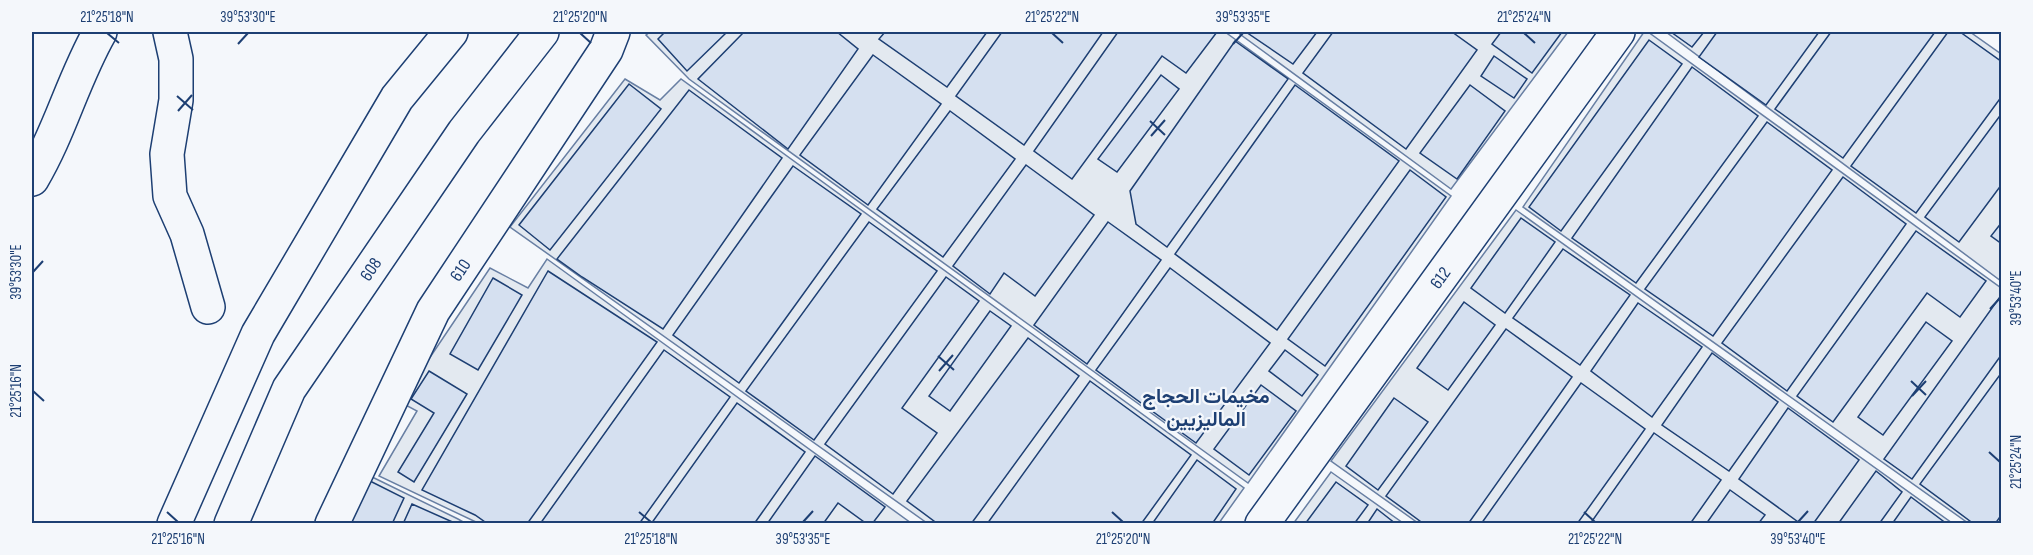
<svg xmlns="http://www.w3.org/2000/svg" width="2033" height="555" viewBox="0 0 2033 555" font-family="'Sofia Sans Condensed',Vazirmatn,sans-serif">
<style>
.green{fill:#e3e9f0;stroke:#687fa3;stroke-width:1.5}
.building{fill:#d5e0f0;stroke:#1d3f73;stroke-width:1.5}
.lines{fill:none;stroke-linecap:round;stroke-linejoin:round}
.minor-casing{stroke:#1d3f73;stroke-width:36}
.minor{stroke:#f4f7fb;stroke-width:33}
.ticks{fill:none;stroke:#1d3f73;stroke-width:2}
.labels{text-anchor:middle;stroke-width:4.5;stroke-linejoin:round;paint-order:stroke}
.street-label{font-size:18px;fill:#1d3f73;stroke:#f4f7fb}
.neighbourhood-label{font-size:20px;font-weight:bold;fill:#1d3f73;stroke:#f4f7fb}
.neatline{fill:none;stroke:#1d3f73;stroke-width:2}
.ticks-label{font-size:15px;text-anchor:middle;fill:#1d3f73}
</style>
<rect width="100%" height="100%" fill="#f4f7fb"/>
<!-- green -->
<g class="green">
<path d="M 650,32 L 1225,32 L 1451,196 L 1248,483 L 689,79 L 646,35 Z"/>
<path d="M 1237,32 L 1568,32 L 1451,189 Z"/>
<path d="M 1644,32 L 1648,32 L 2001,288 L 2001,523 L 1968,523 L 1523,207 Z"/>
<path d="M 1666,32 L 1970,32 L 2001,54 L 2001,281 Z"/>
<path d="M 625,79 L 660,100 L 681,79 L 1244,488 L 1219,523 L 927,523 L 510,227 Z"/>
<path d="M 1516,210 L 1952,523 L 1418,523 L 1331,461 Z"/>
<path d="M 547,259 L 911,523 L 478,523 L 379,476 L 417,411 L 400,402 L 490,268 L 528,288 Z"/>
<path d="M 1331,472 L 1403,523 L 1293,524 Z"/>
<path d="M 366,474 L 458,519 L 465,523 L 344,524 Z"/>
</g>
<!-- building -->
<g class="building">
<path d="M 665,32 L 727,32 L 687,71 L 658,39 Z"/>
<path d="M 744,32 L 837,32 L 858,49 L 788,149 L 698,79 Z"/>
<path d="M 885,32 L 987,32 L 947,87 L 879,39 Z"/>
<path d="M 1002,32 L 1103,32 L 1024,145 L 956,96 Z"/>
<path d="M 1118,32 L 1217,32 L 1186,73 L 1162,56 L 1072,179 L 1034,151 Z"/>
<path d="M 1246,32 L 1317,32 L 1293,64 Z"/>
<path d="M 1333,32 L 1452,32 L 1477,50 L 1406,149 L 1303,73 Z"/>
<path d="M 1501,32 L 1562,32 L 1532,73 L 1492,44 Z"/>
<path d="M 1671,32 L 1704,32 L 1692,47 Z"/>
<path d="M 1717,32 L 1819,32 L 1766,105 L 1699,57 Z"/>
<path d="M 1831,32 L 1935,32 L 1843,158 L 1775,109 Z"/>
<path d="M 1948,32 L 1960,32 L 2002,62 L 2002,96 L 1916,213 L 1851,166 Z"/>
<path d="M 1649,40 L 1682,64 L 1561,231 L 1529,207 Z"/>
<path d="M 1235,41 L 1288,79 L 1167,247 L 1136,224 L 1130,191 Z"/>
<path d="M 873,55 L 941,104 L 868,205 L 800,155 Z"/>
<path d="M 1494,56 L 1527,79 L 1514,98 L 1481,76 Z"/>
<path d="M 1692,67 L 1758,116 L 1636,283 L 1572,238 Z"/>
<path d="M 1161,75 L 1179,89 L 1117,172 L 1098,159 Z"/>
<path d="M 629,84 L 661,109 L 550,250 L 519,225 Z"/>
<path d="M 1295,85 L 1399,161 L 1277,330 L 1175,254 Z"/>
<path d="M 1470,85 L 1505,111 L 1457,179 L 1420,153 Z"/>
<path d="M 689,90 L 782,158 L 663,329 L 582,277 L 557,259 Z"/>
<path d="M 950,111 L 1015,159 L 943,257 L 877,209 Z"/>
<path d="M 2002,113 L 2002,184 L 1959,242 L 1925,217 Z"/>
<path d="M 1767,122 L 1832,170 L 1713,336 L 1645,289 Z"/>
<path d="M 1026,165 L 1094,215 L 1035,296 L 1004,273 L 990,294 L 953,266 Z"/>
<path d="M 793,166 L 861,214 L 739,383 L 673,335 Z"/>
<path d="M 1410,170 L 1446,197 L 1325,366 L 1288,339 Z"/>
<path d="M 1843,177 L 1906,224 L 1787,391 L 1722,343 Z"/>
<path d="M 1521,218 L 1555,242 L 1505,313 L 1471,288 Z"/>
<path d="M 869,222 L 937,271 L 814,440 L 746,391 Z"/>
<path d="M 1108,222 L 1161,260 L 1087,364 L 1034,325 Z"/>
<path d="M 2002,222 L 2002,244 L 1991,236 Z"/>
<path d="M 1916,231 L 1986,281 L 1960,317 L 1927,293 L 1833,422 L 1797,396 Z"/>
<path d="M 1563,249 L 1630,295 L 1580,365 L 1513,318 Z"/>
<path d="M 1170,268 L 1270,343 L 1196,443 L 1096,370 Z"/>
<path d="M 548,271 L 657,342 L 527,524 L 488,524 L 475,515 L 422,490 Z"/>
<path d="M 946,277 L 979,301 L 902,408 L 937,433 L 893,494 L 825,444 Z"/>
<path d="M 493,278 L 522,295 L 478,370 L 450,354 Z"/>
<path d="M 2002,294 L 2002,354 L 1912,479 L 1884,459 Z"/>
<path d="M 1464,302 L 1495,325 L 1448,390 L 1417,368 Z"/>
<path d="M 1638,303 L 1702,347 L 1652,417 L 1591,371 Z"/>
<path d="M 990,311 L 1011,326 L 950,411 L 929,396 Z"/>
<path d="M 1926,322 L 1952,341 L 1883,435 L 1858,417 Z"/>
<path d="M 1506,329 L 1572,377 L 1468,524 L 1424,524 L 1386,496 Z"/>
<path d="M 1028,338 L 1079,376 L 971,524 L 938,524 L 907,501 Z"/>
<path d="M 664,350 L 730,397 L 639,524 L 540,524 Z"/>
<path d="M 1285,350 L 1318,375 L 1302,396 L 1269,371 Z"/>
<path d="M 1712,353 L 1778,402 L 1729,471 L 1662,425 Z"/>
<path d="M 429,371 L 467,394 L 414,482 L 398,472 L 434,413 L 411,399 Z"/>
<path d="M 2002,372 L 2002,514 L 1995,524 L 1974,524 L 1920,484 Z"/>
<path d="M 1090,381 L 1191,455 L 1141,524 L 987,524 Z"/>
<path d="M 1581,383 L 1645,429 L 1577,524 L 1481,524 Z"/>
<path d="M 1261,385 L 1296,411 L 1249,475 L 1214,449 Z"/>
<path d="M 1394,398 L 1428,422 L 1378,490 L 1346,466 Z"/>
<path d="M 737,403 L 805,452 L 754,524 L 651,524 Z"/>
<path d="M 1788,408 L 1859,460 L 1813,524 L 1801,524 L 1739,479 Z"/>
<path d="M 1654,433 L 1721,480 L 1690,524 L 1590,524 Z"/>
<path d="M 815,456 L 885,507 L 872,524 L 867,524 L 838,503 L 823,524 L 767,524 Z"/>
<path d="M 1197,460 L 1236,489 L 1212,524 L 1152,524 Z"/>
<path d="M 1876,471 L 1902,492 L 1879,524 L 1838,524 Z"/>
<path d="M 368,480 L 404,498 L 392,524 L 347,524 Z"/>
<path d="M 1336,482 L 1368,505 L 1354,524 L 1305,524 Z"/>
<path d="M 1730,490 L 1765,515 L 1758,524 L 1706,524 Z"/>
<path d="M 1911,497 L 1947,524 L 1892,524 Z"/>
<path d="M 412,504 L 457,524 L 403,524 Z"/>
<path d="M 1377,509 L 1396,524 L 1367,524 Z"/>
</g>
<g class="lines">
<!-- minor casing -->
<g class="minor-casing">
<g id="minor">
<path d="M 170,32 L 176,59 L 176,100 L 167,154 L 170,196 L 187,234 L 208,307"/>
<path d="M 32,179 C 60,132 73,79 100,32"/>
<path d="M 174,524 L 258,334 L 397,98 L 451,32"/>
<path id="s1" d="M 231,524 L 289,389 L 464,132 L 542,32"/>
<path id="s2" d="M 332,524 L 433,311 L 606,50 L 613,32"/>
<path id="s3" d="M 1262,524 L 1618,32"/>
</g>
</g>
<!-- minor -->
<use href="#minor" class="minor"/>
</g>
<!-- ticks -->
<path class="ticks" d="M 107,33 L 119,43M 580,33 L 591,43M 1052,33 L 1063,43M 1524,33 L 1535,43M 238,44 L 248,33M 1233,44 L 1243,33M 177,96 L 193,110M 178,111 L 192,95M 1150,121 L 1165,135M 1151,136 L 1165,120M 33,272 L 43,261M 1990,309 L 2000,298M 938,356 L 954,370M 939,371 L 953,355M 1911,381 L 1926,395M 33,391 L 44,401M 1912,396 L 1926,381M 1989,452 L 2000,462M 167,512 L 178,522M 639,512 L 651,522M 1112,512 L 1123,522M 1584,512 L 1595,522M 803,522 L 813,511M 1798,522 L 1808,511"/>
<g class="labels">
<!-- street labels -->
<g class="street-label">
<text dy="6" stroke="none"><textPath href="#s1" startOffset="292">608</textPath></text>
<text dy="6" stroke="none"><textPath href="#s2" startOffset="285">610</textPath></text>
<text dy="6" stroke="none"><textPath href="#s3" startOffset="304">612</textPath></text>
</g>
<!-- neighbourhood labels -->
<g class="neighbourhood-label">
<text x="1206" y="403">مخيمات الحجاج<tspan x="1206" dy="23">الماليزيين</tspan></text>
</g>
</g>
<!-- border -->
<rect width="2033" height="555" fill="none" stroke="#f4f7fb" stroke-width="66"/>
<rect x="33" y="33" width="1967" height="489" class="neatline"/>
<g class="ticks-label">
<text x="107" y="22">21°25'18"N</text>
<text x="248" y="22">39°53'30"E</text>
<text x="580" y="22">21°25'20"N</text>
<text x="1052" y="22">21°25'22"N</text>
<text x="1243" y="22">39°53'35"E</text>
<text x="1524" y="22">21°25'24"N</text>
<text transform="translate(16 272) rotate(-90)" y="5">39°53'30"E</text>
<text transform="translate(2016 298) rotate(-90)" y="5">39°53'40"E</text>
<text transform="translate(16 391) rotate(-90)" y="5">21°25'16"N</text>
<text transform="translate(2016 462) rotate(-90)" y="5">21°25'24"N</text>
<text x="178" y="544">21°25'16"N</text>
<text x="651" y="544">21°25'18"N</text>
<text x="803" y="544">39°53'35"E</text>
<text x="1123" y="544">21°25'20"N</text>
<text x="1595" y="544">21°25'22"N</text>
<text x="1798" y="544">39°53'40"E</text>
</g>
</svg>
